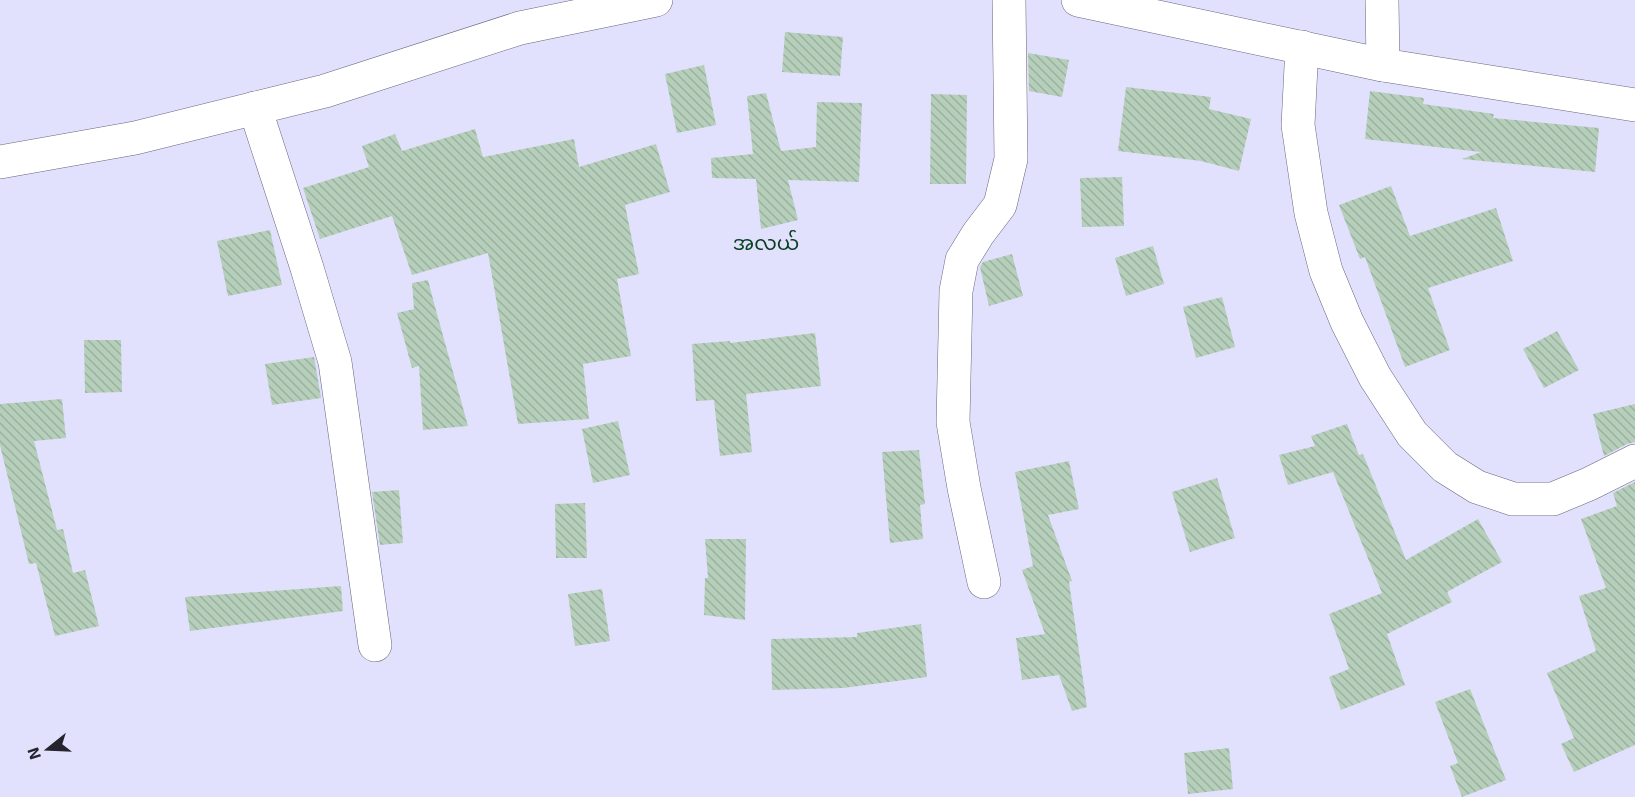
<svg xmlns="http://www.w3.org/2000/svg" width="1635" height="797" viewBox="0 0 1635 797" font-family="'Exo 2','Noto Sans Myanmar',sans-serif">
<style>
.building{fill:url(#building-back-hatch)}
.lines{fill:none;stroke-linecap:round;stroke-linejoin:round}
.street-casing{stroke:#67667f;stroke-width:34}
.street{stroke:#fff;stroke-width:33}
.labels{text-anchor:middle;stroke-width:4.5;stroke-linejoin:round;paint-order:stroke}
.quarter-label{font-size:20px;fill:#09401f;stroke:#e2e1fd}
</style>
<defs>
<pattern id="building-back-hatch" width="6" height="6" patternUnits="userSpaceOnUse" patternTransform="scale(1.5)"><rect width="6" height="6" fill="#b6cfbb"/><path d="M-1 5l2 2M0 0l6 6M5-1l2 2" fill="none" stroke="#9cb1a1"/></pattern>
</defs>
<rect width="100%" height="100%" fill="#e2e1fd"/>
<!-- building -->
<g class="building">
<path d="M 785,32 L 843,37 L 840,76 L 782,72 Z"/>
<path d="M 1028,53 L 1069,60 L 1062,97 L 1029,91 Z"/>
<path d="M 704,65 L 716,125 L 677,133 L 665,74 Z"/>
<path d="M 1126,87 L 1211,97 L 1209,109 L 1251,119 L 1239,171 L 1201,161 L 1118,151 Z"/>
<path d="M 1370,91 L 1424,98 L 1423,104 L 1494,114 L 1493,118 L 1599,128 L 1595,172 L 1462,159 L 1481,152 L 1365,139 Z"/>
<path d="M 766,93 L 781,151 L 816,147 L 817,102 L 862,103 L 859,182 L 788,180 L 798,220 L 761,229 L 756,179 L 712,178 L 711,158 L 753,154 L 747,96 Z"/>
<path d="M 931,94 L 967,95 L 966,184 L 930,184 Z"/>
<path d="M 475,129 L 483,157 L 574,139 L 579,167 L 656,144 L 670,192 L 625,205 L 639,274 L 617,279 L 631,356 L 583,364 L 589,419 L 518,424 L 488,253 L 412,275 L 392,216 L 320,239 L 303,188 L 369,167 L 362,146 L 395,134 L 402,151 Z"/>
<path d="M 1122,177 L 1124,226 L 1082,227 L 1080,178 Z"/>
<path d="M 1391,186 L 1410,236 L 1496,208 L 1513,261 L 1428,288 L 1450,350 L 1405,367 L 1365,257 L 1360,259 L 1339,205 Z"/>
<path d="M 270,230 L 282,285 L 228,296 L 217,241 Z"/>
<path d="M 1153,246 L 1164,284 L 1126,296 L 1115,258 Z"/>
<path d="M 1012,254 L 1023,296 L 989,306 L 980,267 L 983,262 Z"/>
<path d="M 428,280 L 434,303 L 468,426 L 423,430 L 419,366 L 412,368 L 397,313 L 414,309 L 412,283 Z"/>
<path d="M 1222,297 L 1235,347 L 1196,358 L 1183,307 Z"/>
<path d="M 1557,331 L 1579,370 L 1544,388 L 1523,349 Z"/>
<path d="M 815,333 L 821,386 L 746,394 L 752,452 L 720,456 L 714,400 L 696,401 L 692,344 L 730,341 L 730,343 Z"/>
<path d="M 84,340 L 121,340 L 122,392 L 85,393 Z"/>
<path d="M 314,357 L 321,398 L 272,405 L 265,364 Z"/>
<path d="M 62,399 L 66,438 L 34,441 L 57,530 L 63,529 L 73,573 L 85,570 L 99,626 L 55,636 L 36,563 L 29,564 L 0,445 L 0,404 Z"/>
<path d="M 1635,404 L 1635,442 L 1627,444 L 1604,456 L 1593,414 Z"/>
<path d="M 618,421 L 630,475 L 593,483 L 582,429 Z"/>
<path d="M 1347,424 L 1359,455 L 1363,454 L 1406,560 L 1478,519 L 1502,562 L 1447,592 L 1452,602 L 1387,634 L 1405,685 L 1341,710 L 1329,677 L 1349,669 L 1329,614 L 1382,593 L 1333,472 L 1288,485 L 1279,455 L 1315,446 L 1311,436 Z"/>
<path d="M 919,450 L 925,504 L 920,505 L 923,539 L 890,543 L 882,452 Z"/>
<path d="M 1069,461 L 1079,509 L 1048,515 L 1072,581 L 1069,582 L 1087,707 L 1072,711 L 1059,675 L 1022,680 L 1016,638 L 1045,634 L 1022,570 L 1033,566 L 1015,472 Z"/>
<path d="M 1217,478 L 1235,538 L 1190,552 L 1172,492 Z"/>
<path d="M 1635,482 L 1635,745 L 1574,772 L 1561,744 L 1574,738 L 1547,673 L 1596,651 L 1579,596 L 1606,588 L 1581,519 L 1617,506 L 1613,493 Z"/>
<path d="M 399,490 L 403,543 L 380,545 L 372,492 Z"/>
<path d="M 585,503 L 587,558 L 556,558 L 555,504 Z"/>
<path d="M 705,539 L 746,539 L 745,620 L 704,615 L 705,578 L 708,578 Z"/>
<path d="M 341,586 L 343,611 L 190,631 L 185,597 Z"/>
<path d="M 602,589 L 610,641 L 575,646 L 568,594 Z"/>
<path d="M 921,624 L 927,677 L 843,688 L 772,690 L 771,639 L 857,637 L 857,633 Z"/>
<path d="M 1470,689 L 1506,780 L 1462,797 L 1450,766 L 1458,763 L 1435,702 Z"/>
<path d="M 1229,748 L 1233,789 L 1188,794 L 1184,753 Z"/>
</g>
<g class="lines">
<!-- street casing -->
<g class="street-casing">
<g id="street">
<path d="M 1078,0 L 1383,65 L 1635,105"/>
<path d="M 1382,0 L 1383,65"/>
<path d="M 1302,47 L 1298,125 L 1311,213 L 1326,271 L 1347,322 L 1375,377 L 1412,434 L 1445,467 L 1477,487 L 1513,499 L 1553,499 L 1589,484 L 1635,461"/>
<path d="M 255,108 L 307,268 L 335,362 L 375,645"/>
<path d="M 0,162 L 135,138 L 325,91 L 520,28 L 656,0"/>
<path d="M 984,582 L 964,488 L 953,422 L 956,291 L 962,260 L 978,234 L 1000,205 L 1011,159 L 1009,0"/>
</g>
</g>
<!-- street -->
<use href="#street" class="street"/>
</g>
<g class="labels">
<!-- quarter labels -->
<g class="quarter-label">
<text x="766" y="250">အလယ်</text>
</g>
</g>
<!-- north arrow -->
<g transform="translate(48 749) rotate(252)" stroke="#e2e1fd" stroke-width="4.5" paint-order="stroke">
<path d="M0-4.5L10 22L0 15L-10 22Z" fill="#24232e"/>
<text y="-9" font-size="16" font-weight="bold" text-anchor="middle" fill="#24232e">N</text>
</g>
</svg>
